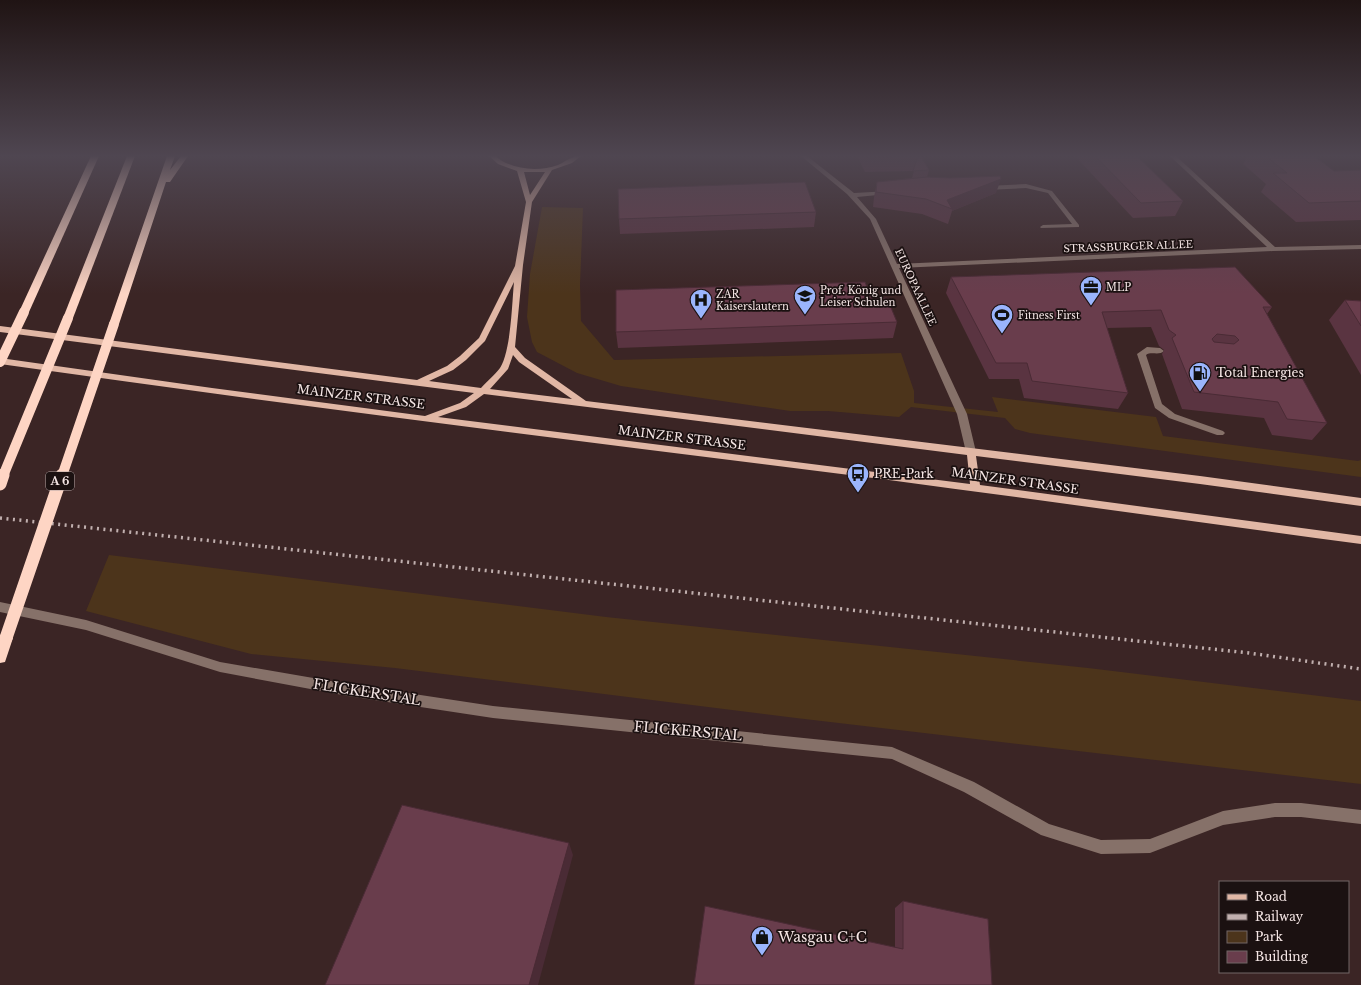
<svg xmlns="http://www.w3.org/2000/svg" width="1361" height="985" viewBox="0 0 1361 985" font-family="'Libre Baskerville',serif">
<style>
.green{fill:#4c341b}
.lines{fill:none;stroke-linecap:round;stroke-linejoin:round}
.minor{fill:#867169;fill-rule:evenodd}
.major{fill:#e1b7a5;fill-rule:evenodd}
.highway{fill:#fed5c4;fill-rule:evenodd}
.rail{stroke:#c1b0af;stroke-width:3.5;stroke-dasharray:2 4.5;stroke-linecap:butt}
.highway-bridge-far1{stroke:#fed5c4;stroke-width:10}
.highway-bridge{stroke:#fed5c4;stroke-width:13}
.wall{fill:#5a3441}
.shaded-wall{fill:#4a2b35}
.building{fill:#693d4c;stroke:#4a2b35;fill-rule:evenodd}
.labels{text-anchor:middle;stroke-width:3.5;stroke-linejoin:round;paint-order:stroke}
.far-street-label{font-size:10px;fill:#f5e6e5;stroke:#1b1111}
.far-poi-label{font-size:10px;fill:#f5e6e5;stroke:#1b1111;text-anchor:start}
.shield{fill:#1b1111;stroke:#b4a6a5;stroke-width:1}
.shield-label{font-size:11px;font-weight:bold;fill:#f5e6e5}
.poi-label{font-size:12px;fill:#f5e6e5;stroke:#1b1111;text-anchor:start}
.street-label{font-size:12px;fill:#f5e6e5;stroke:#1b1111}
.near-street-label{font-size:14px;fill:#f5e6e5;stroke:#1b1111}
.near-poi-label{font-size:14px;fill:#f5e6e5;stroke:#1b1111;text-anchor:start}
</style>
<rect width="100%" height="100%" fill="#3b2525"/>
<!-- green -->
<g class="green">
<path d="M 542,207 L 583,208 L 580,285 L 581,321 L 614,360 L 901,353 L 914,391 L 914,403 L 998,412 L 992,397 L 1156,417 L 1163,436 L 1358,461 L 1361,460 L 1361,477 L 1030,433 L 1015,429 L 1005,418 L 911,407 L 899,417 L 828,411 L 790,411 L 621,386 L 577,373 L 537,352 L 532,342 L 527,317 L 530,274 Z"/>
<path d="M 109,555 L 606,617 L 1088,668 L 1361,701 L 1361,784 L 796,718 L 395,668 L 251,654 L 86,611 Z"/>
</g>
<g class="lines">
<!-- minor -->
<g class="minor">
<path d="M 801,156 L 807,156 L 854,193 L 890,191 L 890,193 L 888,194 L 857,197 L 876,219 L 897,264 L 1267,247 L 1170,156 L 1176,156 L 1275,247 L 1361,245 L 1361,249 L 1273,251 L 899,268 L 967,414 L 976,452 L 971,455 L 966,452 L 957,414 L 870,219 L 847,194 Z"/>
<path d="M 1026,184 L 1052,191 L 1079,225 L 1079,227 L 1041,228 L 1040,227 L 1043,225 L 1072,224 L 1048,193 L 1026,188 L 986,190 L 983,188 L 986,186 Z"/>
<path d="M 1147,347 L 1160,348 L 1164,351 C 1159,356 1151,351 1146,355 L 1162,404 L 1175,414 L 1223,431 L 1225,433 L 1223,435 L 1217,435 L 1169,418 L 1155,408 L 1137,354 Z"/>
<path d="M 0,602 L 86,620 L 220,662 L 348,684 L 493,706 L 892,747 L 974,782 L 1049,824 L 1101,840 L 1150,839 L 1223,811 L 1275,803 L 1301,803 L 1361,810 L 1361,824 L 1301,817 L 1275,817 L 1223,825 L 1150,853 L 1101,854 L 1041,835 L 964,792 L 892,759 L 493,718 L 348,696 L 220,672 L 86,630 L 0,612 Z"/>
</g>
<!-- major -->
<path class="major" d="M 489,156 L 495,156 C 512,170 538,172 558,165 C 566,161 573,155 581,156 L 572,163 L 552,170 L 532,202 L 523,265 L 515,347 L 525,358 L 586,401 L 1200,476 L 1361,498 L 1361,506 L 1200,484 L 976,456 L 980,485 L 1361,536 L 1361,544 C 1204,523 1047,501 889,480 C 593,443 296,406 0,364 L 0,358 L 212,388 L 425,416 L 460,403 L 474,393 L 0,332 L 0,326 L 417,380 L 447,366 L 460,356 L 479,338 L 515,266 L 526,202 L 517,171 L 498,164 ZM 524,172 L 545,172 L 530,195 ZM 514,282 C 512,303 511,351 500,368 C 495,375 487,381 481,388 L 429,381 L 453,370 L 466,360 L 485,341 ZM 513,355 L 519,362 L 572,399 L 490,389 L 508,369 ZM 484,394 L 967,455 L 970,484 L 438,417 L 466,407 Z"/>
<!-- highway -->
<g class="highway">
<path d="M 91,156 L 99,156 L 29,312 L 24,315 L 21,314 L 19,312 Z"/>
<path d="M 127,156 L 135,156 L 73,318 L 71,320 L 65,320 L 63,318 Z"/>
<path d="M 167,156 L 175,156 L 170,170 L 181,156 L 188,156 L 170,182 L 166,182 L 119,324 L 114,327 L 111,326 L 109,324 Z"/>
<path d="M 6,632 L 11,634 L 13,638 L 5,662 L 0,663 L 0,636 L 1,634 Z"/>
</g>
<!-- rail -->
<path class="rail" d="M 0,518 L 1249,653 L 1361,669"/>
<!-- highway-bridge-far1 -->
<g class="highway-bridge-far1">
<path d="M 0,362 L 24,312"/>
<path d="M 3,476 L 68,318"/>
<path d="M 62,476 L 114,324"/>
</g>
<!-- highway-bridge -->
<g class="highway-bridge">
<path d="M 0,484 L 3,475"/>
<path d="M 6,638 L 62,475"/>
</g>
</g>
<!-- wall -->
<g class="wall">
<path d="M 857,156 L 921,156 L 929,170 L 927,177 L 996,193 L 952,211 L 948,224 L 922,214 L 873,207 L 874,197 L 877,182 L 912,178 L 914,171 L 865,172 Z"/>
<path d="M 1075,156 L 1137,156 L 1183,201 L 1175,216 L 1133,218 Z"/>
<path d="M 1248,156 L 1314,156 L 1334,171 L 1361,170 L 1361,220 L 1296,222 L 1261,192 L 1266,184 L 1243,164 Z"/>
<path d="M 816,212 L 814,227 L 620,234 L 619,219 Z"/>
<path d="M 951,277 L 1272,307 L 1267,314 L 1327,423 L 1312,440 L 1272,435 L 1264,418 L 1182,409 L 1162,354 L 1164,350 L 1159,346 L 1151,327 L 1107,328 L 1128,393 L 1118,409 L 1024,398 L 1019,379 L 989,379 L 946,293 Z"/>
<path d="M 871,298 L 897,322 L 893,338 L 618,348 L 616,332 Z"/>
<path d="M 1345,300 L 1361,301 L 1361,375 L 1329,320 Z"/>
<path d="M 903,901 L 992,985 L 895,947 L 895,908 Z"/>
</g>
<!-- shaded-wall -->
<g class="shaded-wall">
<path d="M 1001,179 L 996,193 L 952,211 L 952,209 L 947,200 Z"/>
<path d="M 569,843 L 573,855 L 538,985 L 529,985 Z"/>
</g>
<!-- building -->
<g class="building">
<path d="M 867,156 L 921,156 L 929,170 L 913,171 L 918,156 L 868,158 Z"/>
<path d="M 1095,156 L 1137,156 L 1183,201 L 1141,203 Z"/>
<path d="M 1266,156 L 1314,156 L 1334,171 L 1361,170 L 1361,201 L 1309,203 L 1273,173 L 1287,173 Z"/>
<path d="M 1000,176 L 1001,179 L 947,200 L 952,209 L 926,199 L 876,192 L 877,182 L 927,177 L 950,178 Z"/>
<path d="M 805,182 L 816,212 L 619,219 L 618,189 Z"/>
<path d="M 1235,267 L 1272,307 L 1263,307 L 1327,423 L 1287,419 L 1278,402 L 1194,392 L 1172,338 L 1176,335 L 1169,330 L 1161,310 L 1102,312 L 1128,393 L 1032,381 L 1027,363 L 996,363 L 951,277 ZM 1217,334 L 1235,336 L 1239,340 L 1234,344 L 1214,342 L 1212,339 Z"/>
<path d="M 865,282 L 871,298 L 887,298 L 897,322 L 616,332 L 616,290 Z"/>
<path d="M 1345,300 L 1361,301 L 1361,326 Z"/>
<path d="M 402,805 L 569,843 L 529,985 L 325,985 Z"/>
<path d="M 903,901 L 988,919 L 992,985 L 694,985 L 705,906 L 903,949 Z"/>
</g>
<!-- sky -->
<linearGradient id="sky" x2="0" y2="1"><stop stop-color="#201414"/><stop offset="0.53" stop-color="#4f4651"/><stop offset="1" stop-color="#4f4651" stop-opacity="0"/></linearGradient>
<rect width="1361" height="294" fill="url(#sky)"/>
<!-- icons -->
<defs>
<g id="office-pin" transform="scale(1.15)"><path d="M0 17L-7.5 6A9.5 9.5 0 1 1 7.5 6Z" fill="#9ab5fd" stroke="#1b1111"/><path d="M-6-3h4V-5.5h4V-3h4V5H-6ZM-1-4.5V-3h2v-1.5ZM-6 0V1H6V0Z" fill="#111"/></g>
<g id="school-pin" transform="scale(1.15)"><path d="M0 17L-7.5 6A9.5 9.5 0 1 1 7.5 6Z" fill="#9ab5fd" stroke="#1b1111"/><path d="M0-5L7-2L0 1L-7-2ZM-4 1L0 2.5L4 1V4Q0 6-4 4Z" fill="#111"/></g>
<g id="hospital-pin" transform="scale(1.15)"><path d="M0 17L-7.5 6A9.5 9.5 0 1 1 7.5 6Z" fill="#9ab5fd" stroke="#1b1111"/><path d="M-5-5h3v3.5h4V-5h3V5h-3V1.5h-4V5h-3Z" fill="#111"/></g>
<g id="stadium-pin" transform="scale(1.15)"><path d="M0 17L-7.5 6A9.5 9.5 0 1 1 7.5 6Z" fill="#9ab5fd" stroke="#1b1111"/><path d="M0-5a6.5 5 0 1 0 0 10a6.5 5 0 1 0 0-10ZM-3.5-1.8h7v3.6h-7Z" fill="#111"/></g>
<g id="fuel-pin" transform="scale(1.15)"><path d="M0 17L-7.5 6A9.5 9.5 0 1 1 7.5 6Z" fill="#9ab5fd" stroke="#1b1111"/><path d="M-5.5-6h7V0h2V4h1.3V-2.5L3-4.5l.8-.8L6-3V5H2.5V1h-1V6h-7ZM-4.2-4.7v3.2H.2V-4.7Z" fill="#111"/></g>
<g id="bus-pin" transform="scale(1.15)"><path d="M0 17L-7.5 6A9.5 9.5 0 1 1 7.5 6Z" fill="#9ab5fd" stroke="#1b1111"/><path d="M-5-6H5V4H4V6H2V4H-2V6H-4V4H-5ZM-3.5-4V0h7V-4ZM-3.5 1.2v1.5H-2V1.2ZM2 1.2v1.5H3.5V1.2Z" fill="#111"/></g>
<g id="shop-pin" transform="scale(1.15)"><path d="M0 17L-7.5 6A9.5 9.5 0 1 1 7.5 6Z" fill="#9ab5fd" stroke="#1b1111"/><path d="M-5-2.5h2.3a2.7 3.5 0 0 1 5.4 0H5L5.5 6h-11ZM-1.5-2.5h3a1.5 2.3 0 0 0-3 0Z" fill="#111"/></g>
</defs>
<g fill-rule="evenodd">
<use href="#office-pin" x="1091" y="287"/>
<use href="#school-pin" x="805" y="296"/>
<use href="#hospital-pin" x="701" y="300"/>
<use href="#stadium-pin" x="1002" y="315"/>
<use href="#fuel-pin" x="1200" y="373"/>
<use href="#bus-pin" x="858" y="474"/>
<use href="#shop-pin" x="762" y="937"/>
</g>
<g class="labels">
<!-- far-street labels -->
<g class="far-street-label">
<text transform="translate(1128 246) rotate(-2)" y="4">STRASSBURGER ALLEE</text>
<text transform="translate(916 287) rotate(65)" y="4">EUROPAALLEE</text>
</g>
<!-- far-poi labels -->
<g class="far-poi-label">
<text x="1106" y="291">MLP</text>
<text x="820" y="294">Prof. König und<tspan x="820" dy="12">Leiser Schulen</tspan></text>
<text x="716" y="298">ZAR<tspan x="716" dy="12">Kaiserslautern</tspan></text>
<text x="1018" y="319">Fitness First</text>
</g>
<!-- shield labels -->
<rect class="shield" x="46" y="472" width="28" height="18" rx="3"/>
<g class="shield-label">
<text x="60" y="485">A 6</text>
</g>
<!-- poi labels -->
<g class="poi-label">
<text x="1216" y="377">Total Energies</text>
<text x="874" y="478">PRE-Park</text>
</g>
<!-- street labels -->
<g class="street-label">
<text transform="translate(361 397) rotate(7)" y="4">MAINZER STRASSE</text>
<text transform="translate(682 438) rotate(7)" y="4">MAINZER STRASSE</text>
<text transform="translate(1015 481) rotate(8)" y="4">MAINZER STRASSE</text>
</g>
<!-- near-street labels -->
<g class="near-street-label">
<text transform="translate(367 692) rotate(9)" y="5">FLICKERSTAL</text>
<text transform="translate(688 731) rotate(5)" y="5">FLICKERSTAL</text>
</g>
<!-- near-poi labels -->
<g class="near-poi-label">
<text x="778" y="942">Wasgau C+C</text>
</g>
</g>
<!-- legend -->
<rect x="1219" y="881" width="130" height="92" fill="#1b1111" stroke="#726666"/>
<rect x="1227" y="894" width="20" height="6" fill="#e1b7a5" stroke="#726666"/>
<text x="1255" y="901" font-size="12" fill="#f5e6e5">Road</text>
<rect x="1227" y="914" width="20" height="6" fill="#c1b0af" stroke="#726666"/>
<text x="1255" y="921" font-size="12" fill="#f5e6e5">Railway</text>
<rect x="1227" y="931" width="20" height="12" fill="#4c341b" stroke="#726666"/>
<text x="1255" y="941" font-size="12" fill="#f5e6e5">Park</text>
<rect x="1227" y="951" width="20" height="12" fill="#693d4c" stroke="#726666"/>
<text x="1255" y="961" font-size="12" fill="#f5e6e5">Building</text>
</svg>
